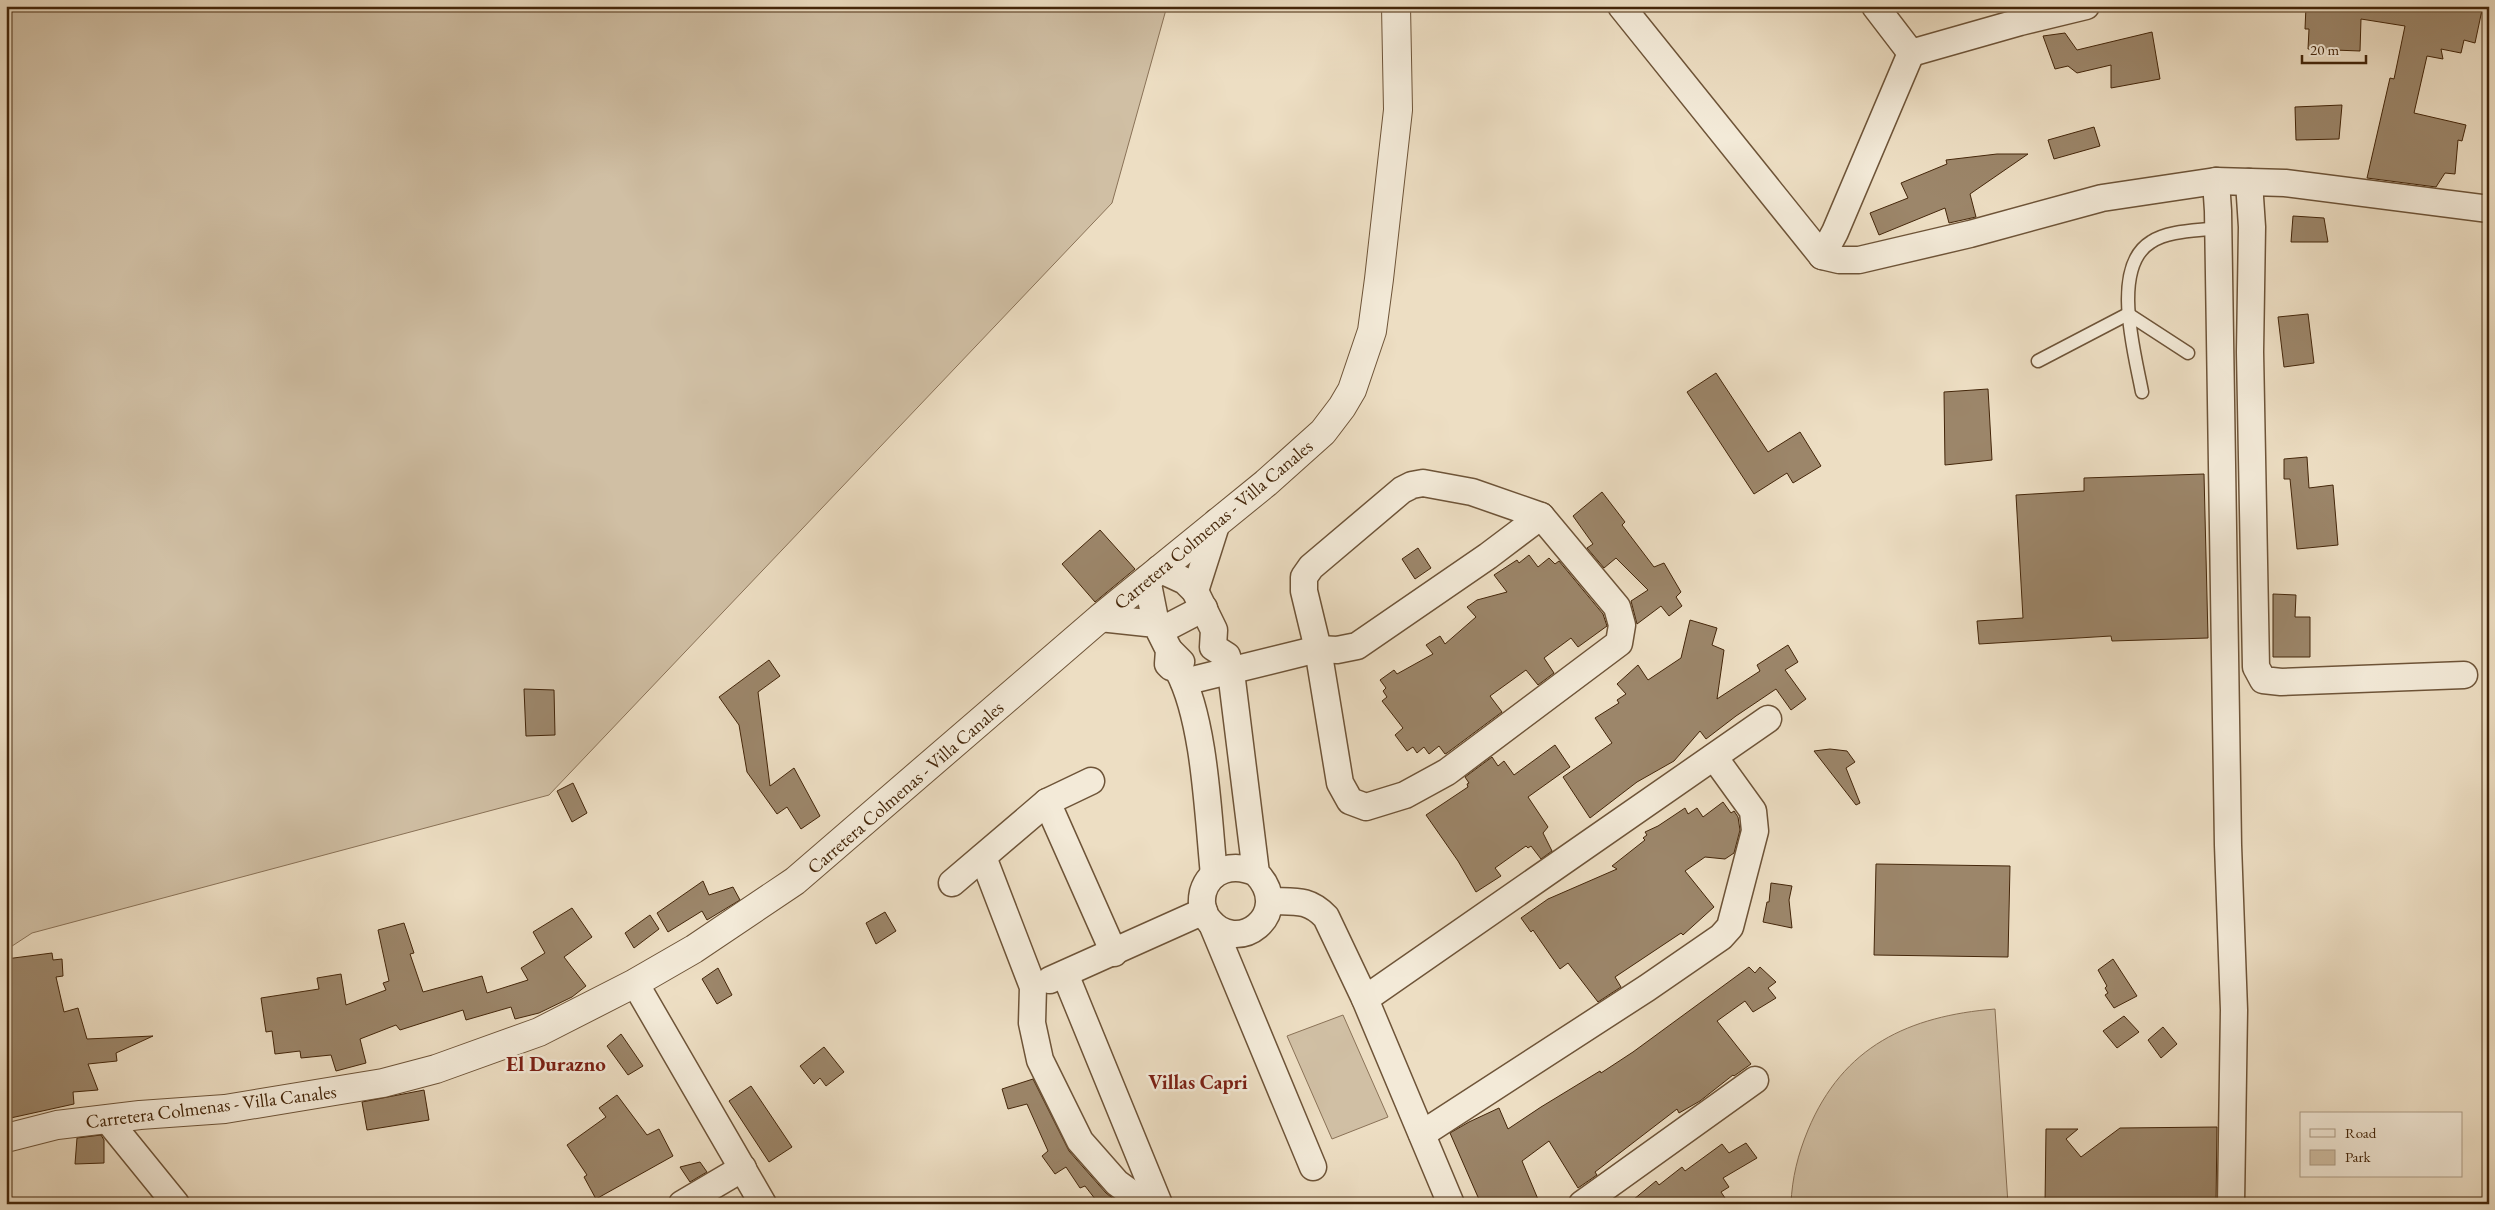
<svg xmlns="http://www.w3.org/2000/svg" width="2495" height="1210" viewBox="0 0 2495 1210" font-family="'EB Garamond',serif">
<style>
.green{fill:#d0bfa4;stroke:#8a7257}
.building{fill:#9c866a;stroke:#44260a}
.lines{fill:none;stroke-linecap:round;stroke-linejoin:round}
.service-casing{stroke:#6e5438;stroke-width:15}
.minor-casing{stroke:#6e5438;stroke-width:29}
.tertiary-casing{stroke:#6e5438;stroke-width:30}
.service{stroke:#f3ead8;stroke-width:12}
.minor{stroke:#f3ead8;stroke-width:26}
.tertiary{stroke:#f3ead8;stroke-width:28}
.labels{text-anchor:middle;stroke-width:5;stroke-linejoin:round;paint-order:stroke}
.street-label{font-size:19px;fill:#44260a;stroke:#f3ead8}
.neighbourhood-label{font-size:20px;font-weight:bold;fill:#7a1f14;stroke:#f3ead8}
.quarter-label{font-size:21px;font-weight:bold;fill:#7a1f14;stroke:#f3ead8}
</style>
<rect width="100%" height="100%" fill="#eddec3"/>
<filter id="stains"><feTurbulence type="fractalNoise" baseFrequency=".004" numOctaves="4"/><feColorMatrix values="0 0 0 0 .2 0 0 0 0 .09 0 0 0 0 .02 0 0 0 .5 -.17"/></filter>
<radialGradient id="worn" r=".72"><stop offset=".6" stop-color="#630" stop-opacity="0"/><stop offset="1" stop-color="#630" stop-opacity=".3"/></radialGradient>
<!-- green -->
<g class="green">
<path d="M 6,6 L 1167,6 L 1112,203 L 549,795 L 32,933 L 6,950 Z"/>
<path d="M 1995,1009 L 2008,1204 L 1791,1204 C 1792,1178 1798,1154 1808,1130 C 1843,1046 1909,1016 1995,1009 Z"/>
<path d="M 1343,1015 L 1388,1117 L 1332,1139 L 1287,1036 Z"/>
</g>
<!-- building -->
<g class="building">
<path d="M 2306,6 L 2463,6 L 2482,10 L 2475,43 L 2464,40 L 2461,53 L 2441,49 L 2443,59 L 2427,56 L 2414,113 L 2466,125 L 2462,141 L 2458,140 L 2455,174 L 2445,173 L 2436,187 L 2367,178 L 2390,78 L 2394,79 L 2405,26 L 2361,19 L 2360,51 L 2308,49 L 2309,29 L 2305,29 Z"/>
<path d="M 2152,32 L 2160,79 L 2111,88 L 2111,65 L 2077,73 L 2068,66 L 2055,69 L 2043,36 L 2065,33 L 2077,50 Z"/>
<path d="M 2342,105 L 2339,139 L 2296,140 L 2295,107 Z"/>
<path d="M 2094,127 L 2100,146 L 2054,159 L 2048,140 Z"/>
<path d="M 1997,154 L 2028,154 L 1970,194 L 1976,217 L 1949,223 L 1945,208 L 1879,235 L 1870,213 L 1908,198 L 1901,183 L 1947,164 L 1946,160 Z"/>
<path d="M 2293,216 L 2324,218 L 2328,242 L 2291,242 Z"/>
<path d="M 2308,314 L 2314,363 L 2284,367 L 2278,317 Z"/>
<path d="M 1716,373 L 1768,452 L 1800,432 L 1821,466 L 1793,483 L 1787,473 L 1754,494 L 1687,392 Z"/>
<path d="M 1988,389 L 1992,460 L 1945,465 L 1944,392 Z"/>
<path d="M 2307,457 L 2309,488 L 2333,485 L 2338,545 L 2297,549 L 2290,479 L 2284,479 L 2284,459 Z"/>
<path d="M 2204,474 L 2208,638 L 2112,641 L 2111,636 L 1979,644 L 1977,621 L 2023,618 L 2016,495 L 2084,491 L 2084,478 Z"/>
<path d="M 1602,492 L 1625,522 L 1622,525 L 1654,567 L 1664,563 L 1681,592 L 1676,597 L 1682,606 L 1669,616 L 1661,606 L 1637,624 L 1631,601 L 1648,590 L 1616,558 L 1604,568 L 1587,548 L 1593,544 L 1573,516 Z"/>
<path d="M 1100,530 L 1135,569 L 1095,602 L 1062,564 Z"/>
<path d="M 1418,548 L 1431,568 L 1415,579 L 1402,559 Z"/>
<path d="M 1529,555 L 1538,567 L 1549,558 L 1555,564 L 1559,561 L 1603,614 L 1607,626 L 1578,647 L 1571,638 L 1544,658 L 1554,673 L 1538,685 L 1526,670 L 1490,696 L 1502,712 L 1447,753 L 1445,754 L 1439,746 L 1429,754 L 1424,747 L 1417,753 L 1413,747 L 1407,751 L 1395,735 L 1403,728 L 1382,701 L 1387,697 L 1383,691 L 1386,688 L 1380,680 L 1394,670 L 1397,674 L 1433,654 L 1426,645 L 1440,636 L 1445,644 L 1476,617 L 1467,607 L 1477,600 L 1507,592 L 1494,575 L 1517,560 L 1519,563 Z"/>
<path d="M 2273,594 L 2296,595 L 2295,617 L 2310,617 L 2310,657 L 2273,657 Z"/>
<path d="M 1690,620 L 1717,628 L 1712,645 L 1724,650 L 1717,699 L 1760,671 L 1757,665 L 1788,645 L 1798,662 L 1785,670 L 1806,699 L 1791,710 L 1776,689 L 1736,716 L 1706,739 L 1700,731 L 1674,761 L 1637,782 L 1590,818 L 1563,777 L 1612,743 L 1595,718 L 1619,703 L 1617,700 L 1626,694 L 1617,684 L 1638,665 L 1648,680 L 1681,658 Z"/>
<path d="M 769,660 L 780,676 L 758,692 L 770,786 L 794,768 L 820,816 L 801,829 L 787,807 L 777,814 L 747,772 L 739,725 L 719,697 Z"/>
<path d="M 524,689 L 554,690 L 555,735 L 526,736 Z"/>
<path d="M 1555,745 L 1570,767 L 1528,797 L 1548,827 L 1543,833 L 1552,851 L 1541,859 L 1531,846 L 1528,848 L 1526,846 L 1495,868 L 1501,876 L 1476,892 L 1458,861 L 1426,815 L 1468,787 L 1467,784 L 1469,783 L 1465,777 L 1492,757 L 1498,766 L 1504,761 L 1514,775 Z"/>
<path d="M 1830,749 L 1847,751 L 1855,762 L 1846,768 L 1860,803 L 1856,805 L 1814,751 Z"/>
<path d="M 573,783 L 587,813 L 572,822 L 557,791 Z"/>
<path d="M 1723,802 L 1731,813 L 1734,811 L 1738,817 L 1740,830 L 1734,853 L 1725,859 L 1705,857 L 1685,871 L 1714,907 L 1683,935 L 1681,933 L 1615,977 L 1621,987 L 1598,1002 L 1568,963 L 1560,969 L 1533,930 L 1531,932 L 1521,918 L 1548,899 L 1617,869 L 1612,866 L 1645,840 L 1643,838 L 1647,835 L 1645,832 L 1658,826 L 1685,808 L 1688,814 L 1697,808 L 1703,817 Z"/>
<path d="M 1876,864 L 2010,866 L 2008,957 L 1874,955 Z"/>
<path d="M 703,881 L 709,895 L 733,887 L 740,900 L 707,920 L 702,911 L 668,932 L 657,913 Z"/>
<path d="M 1771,883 L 1792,886 L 1789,900 L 1792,928 L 1763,922 L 1767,902 L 1769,902 Z"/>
<path d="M 572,908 L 592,937 L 564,957 L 586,986 L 572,997 L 539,1013 L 515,1019 L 511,1007 L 466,1020 L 463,1010 L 400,1030 L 396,1025 L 360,1039 L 366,1063 L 336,1071 L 331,1055 L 301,1058 L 300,1051 L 275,1054 L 272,1031 L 266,1032 L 261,998 L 319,989 L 317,978 L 341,974 L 346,1005 L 386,990 L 383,983 L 389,981 L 378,930 L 404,923 L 414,953 L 410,954 L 423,992 L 482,976 L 487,993 L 528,980 L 521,968 L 545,953 L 533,932 Z"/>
<path d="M 885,912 L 896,931 L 876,944 L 866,923 Z"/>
<path d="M 650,915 L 659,929 L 634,948 L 625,933 Z"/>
<path d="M 52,953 L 53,960 L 62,959 L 63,976 L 56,977 L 64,1012 L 78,1008 L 87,1039 L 153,1036 L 116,1053 L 117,1061 L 88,1064 L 98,1090 L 73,1092 L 74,1104 L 6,1119 L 6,988 L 9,987 L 6,959 Z"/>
<path d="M 2113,959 L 2137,996 L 2114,1008 L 2105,995 L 2108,993 L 2105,988 L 2107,986 L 2098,970 Z"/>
<path d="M 1749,967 L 1755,973 L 1760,967 L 1776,982 L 1768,988 L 1776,998 L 1753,1012 L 1745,1001 L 1717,1021 L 1751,1064 L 1734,1076 L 1733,1075 L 1700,1101 L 1679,1113 L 1677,1109 L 1595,1172 L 1597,1175 L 1578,1188 L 1549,1141 L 1522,1161 L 1540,1204 L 1481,1204 L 1450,1133 L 1469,1122 L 1499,1108 L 1508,1129 L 1541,1107 L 1600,1071 L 1601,1073 L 1633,1052 Z"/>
<path d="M 718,968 L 732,995 L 717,1004 L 702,979 Z"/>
<path d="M 2124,1016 L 2139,1032 L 2117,1048 L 2103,1031 Z"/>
<path d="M 2163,1027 L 2177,1044 L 2161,1058 L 2148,1040 Z"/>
<path d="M 621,1034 L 643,1066 L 628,1075 L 607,1046 Z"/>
<path d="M 824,1047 L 844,1072 L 826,1086 L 820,1078 L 814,1084 L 800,1066 Z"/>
<path d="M 1033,1079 L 1069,1151 L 1106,1193 L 1120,1204 L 1099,1204 L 1085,1186 L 1080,1188 L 1066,1167 L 1055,1174 L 1042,1156 L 1048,1151 L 1027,1104 L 1008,1109 L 1002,1089 Z"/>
<path d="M 751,1086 L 792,1147 L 769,1162 L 729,1101 Z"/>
<path d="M 424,1090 L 429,1120 L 367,1130 L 362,1102 Z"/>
<path d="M 617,1095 L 647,1135 L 659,1129 L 673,1156 L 596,1199 L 584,1177 L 587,1175 L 567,1145 L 606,1117 L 599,1108 Z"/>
<path d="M 2217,1127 L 2216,1204 L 2045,1204 L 2046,1129 L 2078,1129 L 2066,1139 L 2081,1157 L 2120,1128 Z"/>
<path d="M 101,1135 L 104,1140 L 104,1163 L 75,1164 L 77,1138 Z"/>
<path d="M 1746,1143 L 1757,1158 L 1723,1178 L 1729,1187 L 1721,1192 L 1729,1204 L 1628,1204 L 1656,1181 L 1659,1185 L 1682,1167 L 1685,1171 L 1722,1144 L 1729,1153 Z"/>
<path d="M 700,1162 L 707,1172 L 690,1182 L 680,1167 Z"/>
</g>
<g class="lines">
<!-- service casing -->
<g class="service-casing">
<g id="service">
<path d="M 2038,361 L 2128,314 L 2188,353"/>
<path d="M 2142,392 C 2135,354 2110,267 2151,242 C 2169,230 2198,231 2218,228"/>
</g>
</g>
<!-- minor casing -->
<g class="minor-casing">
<g id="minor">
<path d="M 1621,6 L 1822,256 L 1839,260 L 1859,260 L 1970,234 L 2102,198 L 2216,181 L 2285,183 L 2489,209"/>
<path d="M 1875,6 L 1911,53"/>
<path d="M 1911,53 L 2020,22 L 2086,6"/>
<path d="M 2216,181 L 2218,211 L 2228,845 L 2234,1010 L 2231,1204"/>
<path d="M 2249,182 L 2252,227 L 2250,352 L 2256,667 L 2263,680 L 2281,682 L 2464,675"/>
<path d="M 1822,256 L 1835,232 L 1911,53"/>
<path d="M 1423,483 L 1472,492 L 1541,516 L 1617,607 L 1622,625 L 1619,643 L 1447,772 L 1405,795 L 1366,807 L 1350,801 L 1340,783 L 1318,649 L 1304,591 L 1304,577 L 1311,567 L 1402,490 L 1412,485 Z"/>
<path d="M 1159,569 L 1185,581 L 1195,591 L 1214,630 L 1213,647 L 1227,656 L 1231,672 L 1256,873 C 1295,913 1237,959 1207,918 C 1202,911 1201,901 1203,892 C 1210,868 1235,863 1256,873"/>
<path d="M 1147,579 L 1156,624"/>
<path d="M 1195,591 L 1217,522"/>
<path d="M 1100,618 L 1156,624 L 1169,650 L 1168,664 L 1171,667"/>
<path d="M 1160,631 L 1204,608"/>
<path d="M 1169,650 L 1181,662 L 1178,670 C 1205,720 1208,816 1214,875"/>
<path d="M 1184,682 L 1318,649 L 1337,650 L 1357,646 L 1488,556 L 1541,516"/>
<path d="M 1047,802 L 1114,953"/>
<path d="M 983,857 L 1033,987 L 1032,1023 L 1040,1060 L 1080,1141 L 1117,1183 L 1146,1204"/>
<path d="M 952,883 L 1047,802 L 1091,781"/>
<path d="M 1270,901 C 1294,902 1308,898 1326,917 L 1365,999 L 1451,1204"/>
<path d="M 1212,924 L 1313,1167"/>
<path d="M 1065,974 L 1159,1204"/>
<path d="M 1050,980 L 1204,911"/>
<path d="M 635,983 L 763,1204"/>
<path d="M 1365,999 L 1768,719"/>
<path d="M 107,1119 L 176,1204"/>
<path d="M 1422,1134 L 1647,988 L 1721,937 L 1730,927 L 1755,831 L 1753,811 L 1714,757"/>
<path d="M 682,1204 L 743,1168"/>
<path d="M 1582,1204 L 1755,1080"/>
</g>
</g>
<!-- tertiary casing -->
<g class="tertiary-casing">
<path id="tertiary" d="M 6,1138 L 57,1125 L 140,1115 L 225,1109 L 383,1083 L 436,1069 L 539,1032 L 635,983 L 694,949 L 795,881 L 1100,618 L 1266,483 L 1323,432 L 1342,407 L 1352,390 L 1372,331 L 1379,279 L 1398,110 L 1396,6"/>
</g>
<!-- service -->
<use href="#service" class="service"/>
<!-- minor -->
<use href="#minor" class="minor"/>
<!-- tertiary -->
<use href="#tertiary" class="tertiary"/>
</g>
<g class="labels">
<!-- street labels -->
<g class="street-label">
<text transform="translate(1213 524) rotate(-40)" y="7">Carretera Colmenas - Villa Canales</text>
<text transform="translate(905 787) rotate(-41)" y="7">Carretera Colmenas - Villa Canales</text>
<text transform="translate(211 1106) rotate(-7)" y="7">Carretera Colmenas - Villa Canales</text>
</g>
<!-- neighbourhood labels -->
<g class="neighbourhood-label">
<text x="1198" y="1089">Villas Capri</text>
</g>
<!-- quarter labels -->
<g class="quarter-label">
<text x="556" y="1071">El Durazno</text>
</g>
</g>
<!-- margin -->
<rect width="2495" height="1210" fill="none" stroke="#eddec3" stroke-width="25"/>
<rect x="8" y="8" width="2480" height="1195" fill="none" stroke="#44260a" stroke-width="2.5"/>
<rect x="12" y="12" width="2470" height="1185" fill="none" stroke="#44260a"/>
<!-- legend -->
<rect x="2300" y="1112" width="162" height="65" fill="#f3ead8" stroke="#ad9c86"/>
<rect x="2310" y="1129" width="25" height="8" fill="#f3ead8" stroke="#ad9c86"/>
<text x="2345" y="1138" font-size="15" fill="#44260a">Road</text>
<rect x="2310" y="1150" width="25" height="15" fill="#d0bfa4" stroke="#ad9c86"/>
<text x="2345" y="1162" font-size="15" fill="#44260a">Park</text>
<!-- scale -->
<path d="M2302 55v8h64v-8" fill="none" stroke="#44260a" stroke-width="2.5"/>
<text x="2310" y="55" font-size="15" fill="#44260a" stroke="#f3ead8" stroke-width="4" paint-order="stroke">20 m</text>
<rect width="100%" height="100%" filter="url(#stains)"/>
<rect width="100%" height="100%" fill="url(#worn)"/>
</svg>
